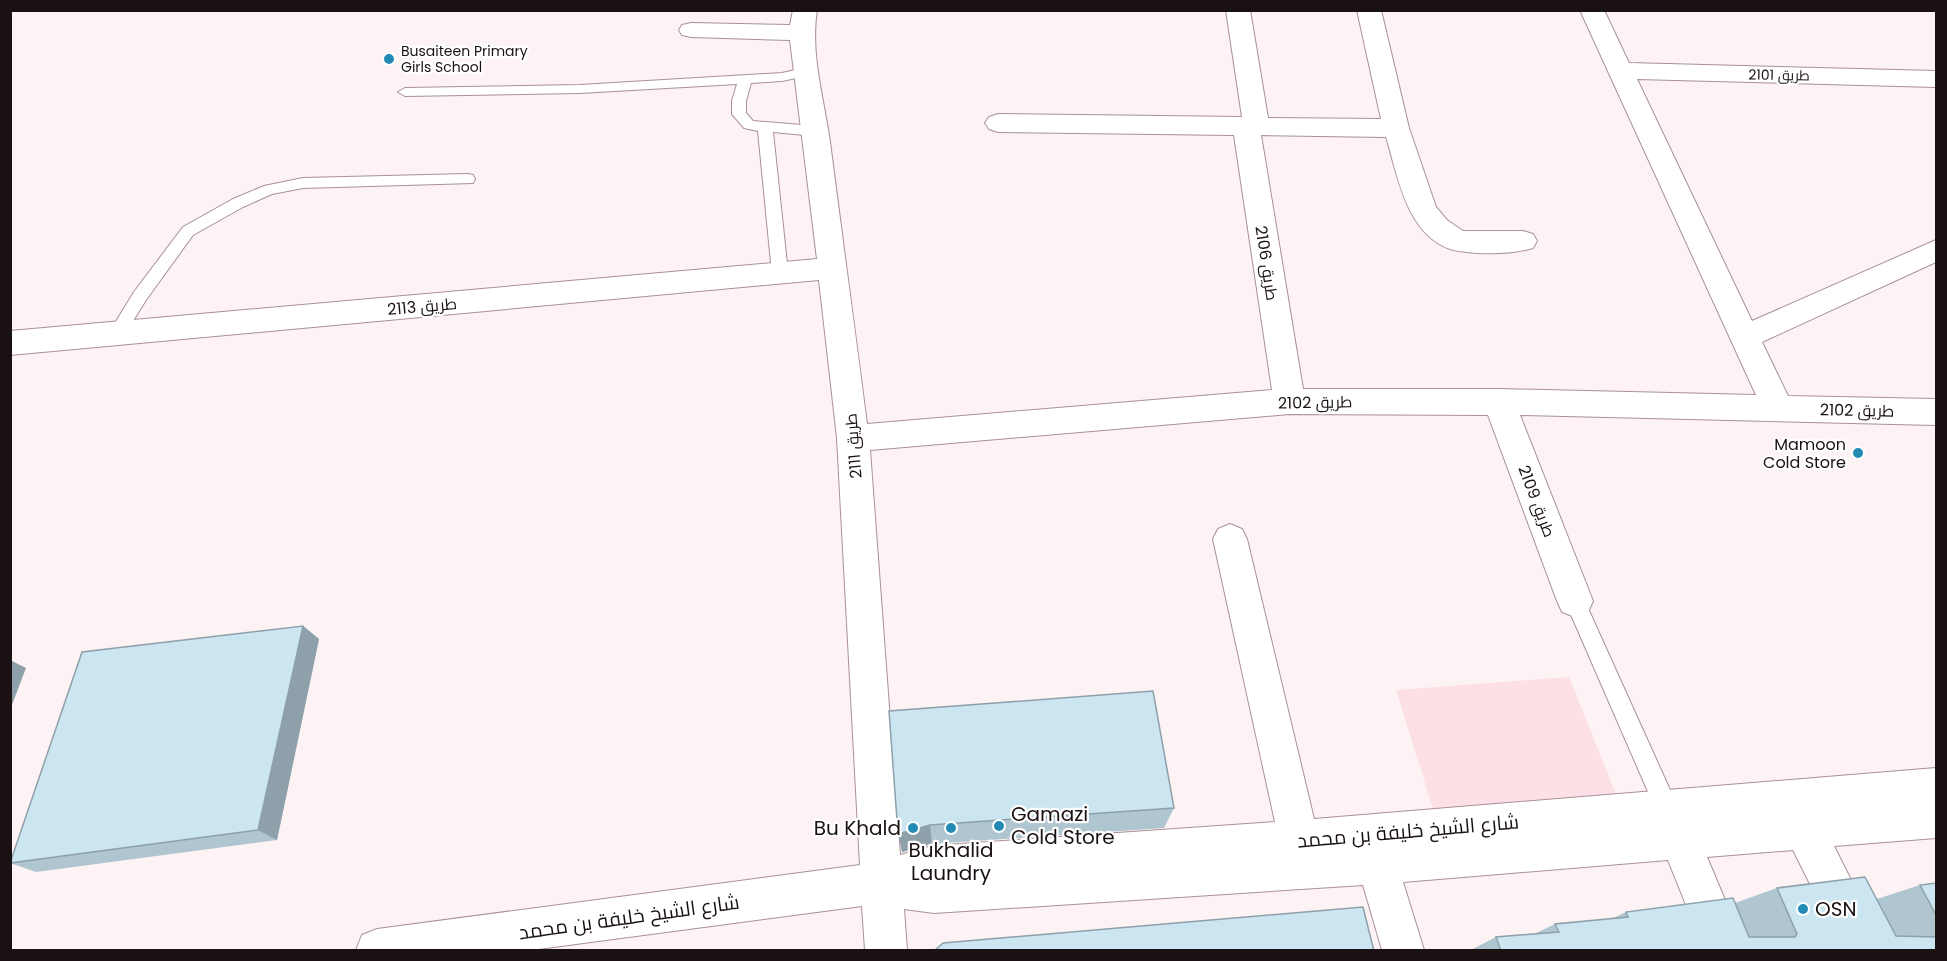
<svg xmlns="http://www.w3.org/2000/svg" width="1947" height="961" viewBox="0 0 1947 961" font-family="Poppins,Cairo,sans-serif">
<style>
.built{fill:#fddfe6}
.lines{fill:none;stroke-linecap:round;stroke-linejoin:round}
.lane-casing{stroke:#aa9097;stroke-width:2}
.street-casing{stroke:#aa9097;stroke-width:2}
.lane{fill:#fff;fill-rule:evenodd}
.street{fill:#fff;fill-rule:evenodd}
.wall{fill:#afc5cf}
.shaded-wall{fill:#8ea0a9}
.building{fill:#cbe5f1;stroke:#8ea0a9;stroke-width:1.5}
.poi-dot{fill:#238bb3;stroke:#fff;stroke-width:2}
.labels{text-anchor:middle;stroke-width:4.5;stroke-linejoin:round;paint-order:stroke}
.far-poi-label{font-size:14px;fill:#1a1113;stroke:#fff;text-anchor:start}
.far-street-label{font-size:14px;fill:#1a1113;stroke:#fff}
.street-label{font-size:16px;fill:#1a1113;stroke:#fff}
.poi-label{font-size:16px;fill:#1a1113;stroke:#fff;text-anchor:end}
.near-poi-label{font-size:20px;fill:#1a1113;stroke:#fff;text-anchor:start}
.near-street-label{font-size:20px;fill:#1a1113;stroke:#fff}
</style>
<rect width="100%" height="100%" fill="#fdf2f4"/>
<!-- built -->
<path class="built" d="M 1569,677 L 1619,802 L 1436,818 L 1396,690 Z"/>
<g class="lines">
<!-- lane casing -->
<g class="lane-casing">
<g id="lane">
<path d="M 805,68 L 812,72 L 810,75 L 782,81 L 751,83 L 746,101 L 746,113 L 753,121 L 815,126 L 822,131 L 815,136 L 773,132 L 788,273 L 786,277 L 774,277 L 772,273 L 758,131 L 744,128 L 732,114 L 732,101 L 737,84 L 580,93 L 405,96 L 398,92 L 405,88 L 580,85 L 782,73 Z"/>
<path d="M 468,174 L 473,175 L 475,179 L 473,183 L 303,188 L 272,194 L 243,207 L 193,235 L 146,300 L 123,337 L 117,339 L 111,337 L 109,333 L 134,292 L 183,227 L 233,199 L 264,186 L 303,178 Z"/>
<path d="M 1575,592 L 1582,595 L 1675,801 L 1678,809 L 1675,817 L 1667,820 L 1659,817 L 1565,601 L 1568,595 Z"/>
</g>
</g>
<!-- street casing -->
<g class="street-casing">
<path id="street" d="M 793,10 L 817,10 C 810,55 824,98 830,142 C 842,236 855,329 867,424 L 1272,390 L 1234,135 L 998,132 L 989,129 L 985,123 L 989,117 L 998,114 L 1242,117 L 1226,10 L 1250,10 L 1268,118 L 1381,119 L 1357,10 L 1381,10 L 1409,128 L 1436,207 L 1447,220 L 1463,231 L 1523,231 L 1533,234 L 1537,241 L 1533,248 C 1516,253 1496,254 1478,253 C 1468,252 1459,252 1450,249 C 1406,233 1398,176 1386,137 L 1261,135 L 1303,389 L 1499,389 L 1756,395 L 1580,10 L 1604,10 L 1629,63 L 1936,71 L 1936,87 L 1637,79 L 1752,321 L 1936,240 L 1936,262 L 1762,342 L 1788,396 L 1936,399 L 1936,425 L 1520,415 L 1593,601 L 1588,612 L 1575,617 L 1562,612 L 1557,601 L 1488,415 L 1289,414 L 870,450 L 900,855 L 932,846 L 1275,822 L 1213,539 L 1218,529 L 1230,524 L 1242,529 L 1247,539 L 1314,819 L 1936,768 L 1936,838 L 1834,846 L 1886,950 L 1843,950 L 1793,850 L 1707,857 L 1746,950 L 1704,950 L 1668,860 L 1403,882 L 1424,950 L 1382,950 L 1363,885 L 934,913 L 904,909 L 907,950 L 865,950 L 862,906 L 531,950 L 356,950 L 362,935 L 377,929 L 860,865 L 837,438 L 819,280 L 10,355 L 10,331 L 817,259 L 790,40 L 691,37 L 682,35 L 679,30 L 682,25 L 691,23 L 790,25 Z"/>
</g>
<!-- lane -->
<use href="#lane" class="lane"/>
<!-- street -->
<use href="#street" class="street"/>
</g>
<!-- wall -->
<g class="wall">
<path d="M 303,626 L 319,639 L 277,840 L 36,872 L 10,863 Z"/>
<path d="M 889,711 L 1174,808 L 1164,828 L 932,844 L 902,852 Z"/>
<path d="M 1936,883 L 1936,951 L 1469,951 L 1496,937 L 1534,934 L 1555,924 L 1611,919 L 1626,912 L 1735,903 L 1777,888 L 1877,899 L 1920,885 Z"/>
</g>
<!-- shaded-wall -->
<g class="shaded-wall">
<path d="M 303,626 L 319,639 L 277,840 L 258,830 Z"/>
<path d="M 10,660 L 26,668 L 10,710 Z"/>
<path d="M 930,825 L 932,844 L 902,852 L 898,834 Z"/>
</g>
<!-- building -->
<g class="building">
<path d="M 303,626 L 258,830 L 10,863 L 82,652 Z"/>
<path d="M 1153,691 L 1174,808 L 930,825 L 898,834 L 889,711 Z"/>
<path d="M 1865,877 L 1896,936 L 1936,937 L 1936,951 L 1501,951 L 1496,937 L 1559,932 L 1555,924 L 1628,917 L 1626,912 L 1733,898 L 1749,937 L 1795,937 L 1797,934 L 1777,888 Z"/>
<path d="M 1936,883 L 1936,915 L 1920,885 Z"/>
<path d="M 1363,907 L 1374,951 L 934,951 L 943,943 Z"/>
</g>
<!-- markers -->
<g class="poi-dot">
<circle cx="389" cy="59" r="6"/>
<circle cx="1858" cy="453" r="6"/>
<circle cx="999" cy="826" r="6"/>
<circle cx="913" cy="828" r="6"/>
<circle cx="951" cy="828" r="6"/>
<circle cx="1803" cy="909" r="6"/>
</g>
<g class="labels">
<!-- far-poi labels -->
<g class="far-poi-label">
<text x="401" y="56">Busaiteen Primary<tspan x="401" dy="16">Girls School</tspan></text>
</g>
<!-- far-street labels -->
<g class="far-street-label">
<text transform="translate(1779 75) rotate(1)" y="5">طريق 2101</text>
</g>
<!-- street labels -->
<g class="street-label">
<text transform="translate(1267 263) rotate(81)" y="6">طريق 2106</text>
<text transform="translate(422 306) rotate(-5)" y="6">طريق 2113</text>
<text transform="translate(1315 402) rotate(-1)" y="6">طريق 2102</text>
<text transform="translate(1857 410) rotate(1)" y="6">طريق 2102</text>
<text transform="translate(853 446) rotate(-95)" y="6">طريق 2111</text>
<text transform="translate(1537 501) rotate(69)" y="6">طريق 2109</text>
</g>
<!-- poi labels -->
<g class="poi-label">
<text x="1846" y="450">Mamoon<tspan x="1846" dy="18">Cold Store</tspan></text>
</g>
<!-- near-poi labels -->
<g class="near-poi-label">
<text x="1011" y="821">Gamazi<tspan x="1011" dy="23">Cold Store</tspan></text>
<text x="901" y="835" text-anchor="end">Bu Khald</text>
<text x="951" y="857" text-anchor="middle">Bukhalid<tspan x="951" dy="23">Laundry</tspan></text>
<text x="1815" y="916">OSN</text>
</g>
<!-- near-street labels -->
<g class="near-street-label">
<text transform="translate(1408 831) rotate(-5)" y="7">شارع الشيخ خليفة بن محمد</text>
<text transform="translate(629 917) rotate(-8)" y="7">شارع الشيخ خليفة بن محمد</text>
</g>
</g>
<!-- border -->
<rect width="1947" height="961" fill="none" stroke="#1a1113" stroke-width="24"/>
</svg>
